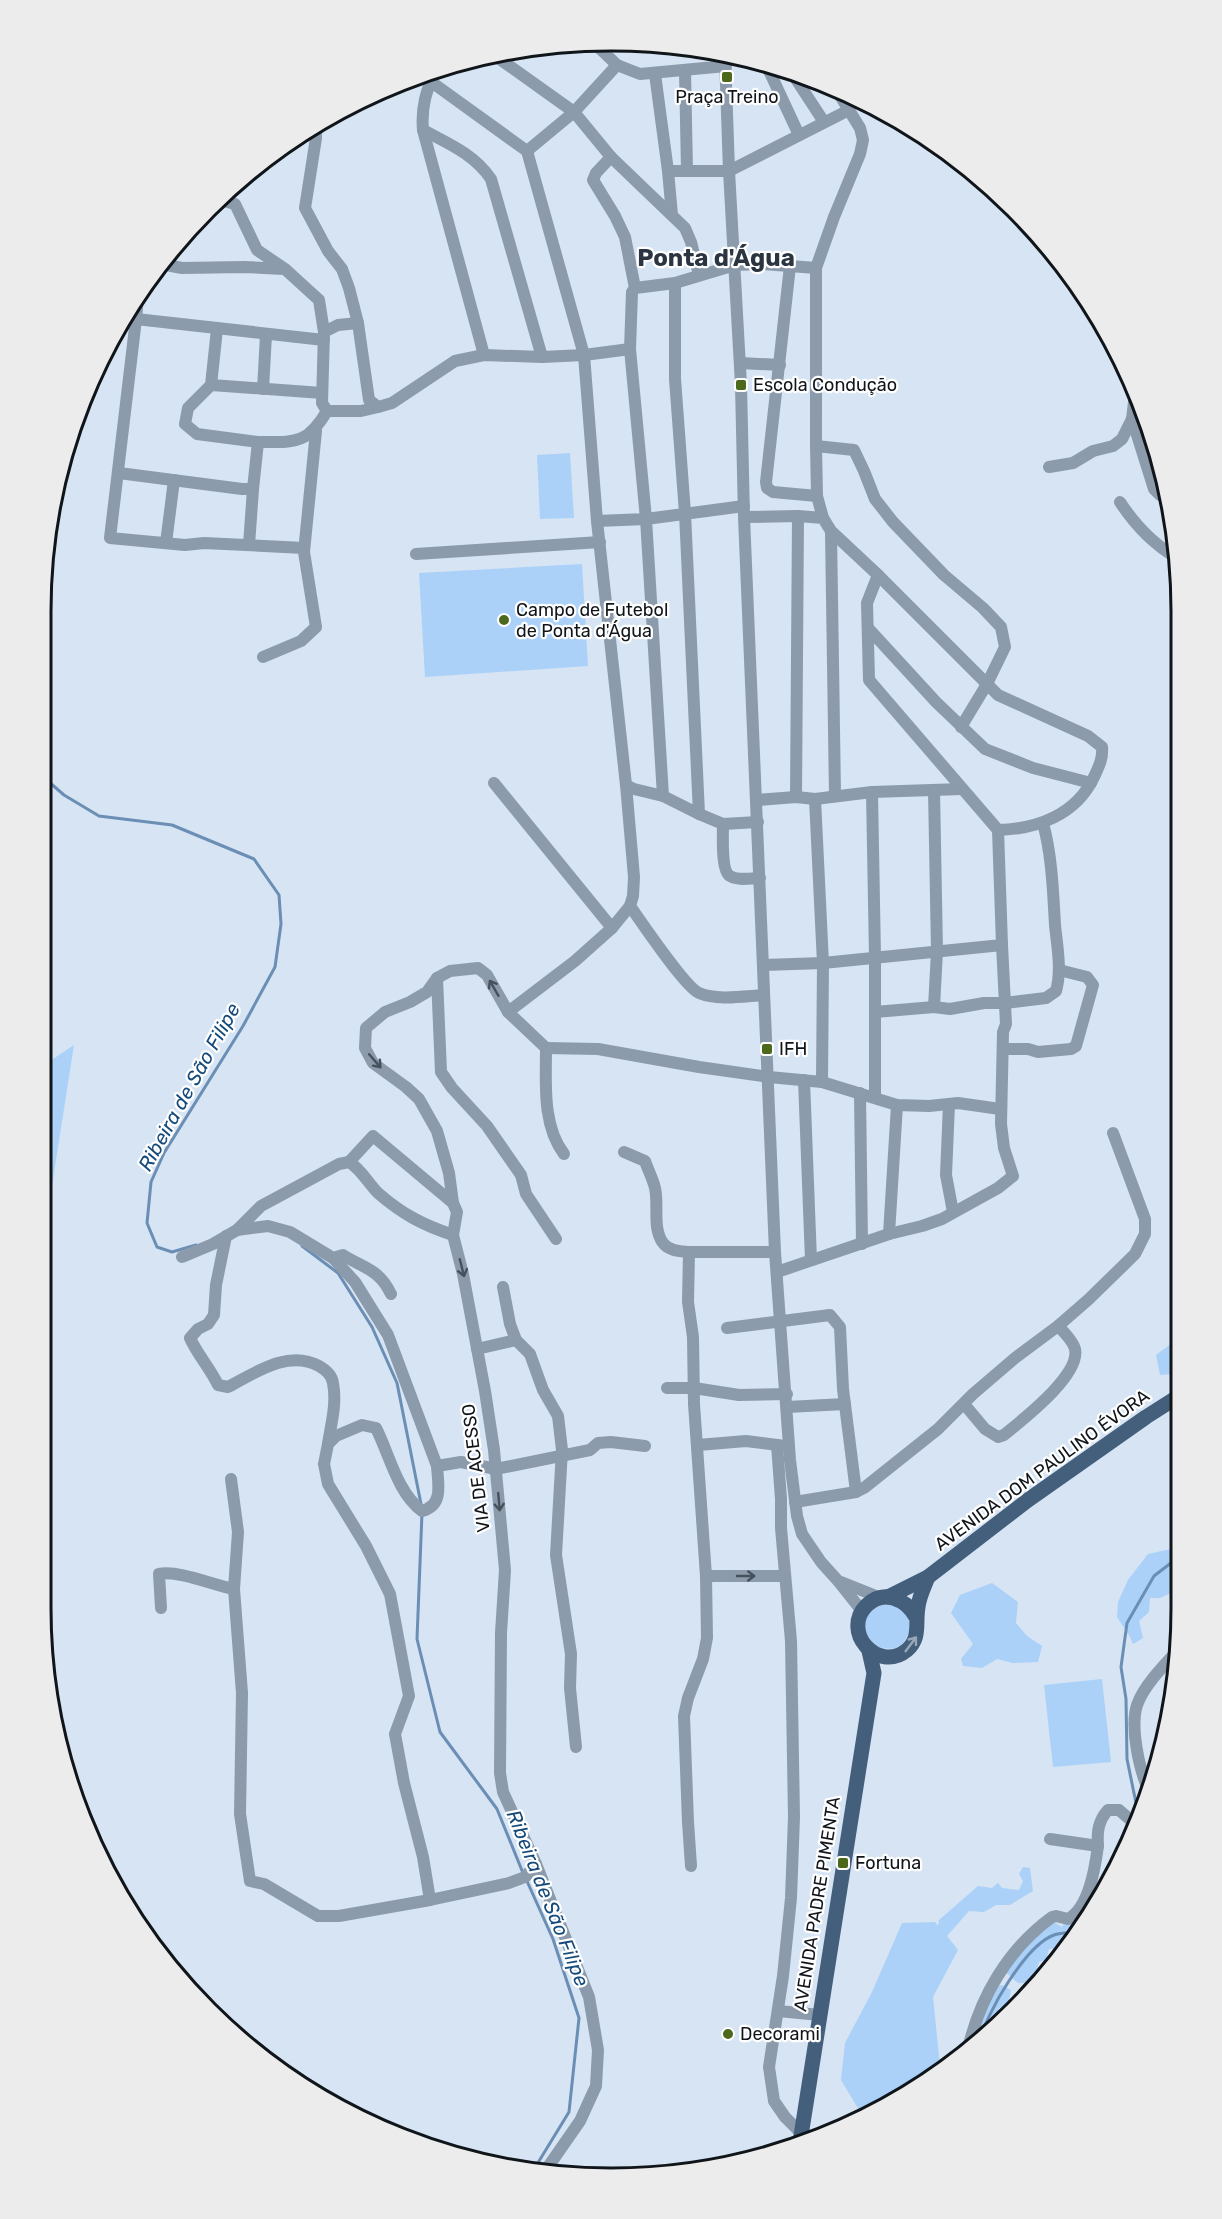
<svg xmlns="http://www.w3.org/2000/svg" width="1222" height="2219" viewBox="0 0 1222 2219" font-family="Rubik,sans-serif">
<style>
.green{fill:#abd1f8}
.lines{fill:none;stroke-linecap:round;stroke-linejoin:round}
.stream{stroke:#6b8eb4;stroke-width:3}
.minor{stroke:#8b9bac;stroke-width:12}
.major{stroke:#435f7c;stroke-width:15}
.oneway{stroke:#47515c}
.oneway2{stroke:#98a7b7}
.poi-dot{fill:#4b681b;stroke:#fff;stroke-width:2}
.labels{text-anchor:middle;stroke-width:4.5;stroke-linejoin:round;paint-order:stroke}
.poi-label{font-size:18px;fill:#10151a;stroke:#fff;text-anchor:start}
.street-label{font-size:18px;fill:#10151a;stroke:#fff}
.water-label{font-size:20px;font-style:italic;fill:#154a7b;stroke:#fff}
.district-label{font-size:24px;font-weight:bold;fill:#2a3541;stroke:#fff}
.rim{fill:none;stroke:#10151a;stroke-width:3}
</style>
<rect width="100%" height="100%" fill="#d6e4f4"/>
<!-- green -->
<g class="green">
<path d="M 570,453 L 574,518 L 540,519 L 537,455 Z"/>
<path d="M 582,564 L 588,666 L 425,677 L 419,573 Z"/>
<path d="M 74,1045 L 48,1211 L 41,1216 L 41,1067 Z"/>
<path d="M 1179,1338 L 1179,1371 L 1174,1374 L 1160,1375 L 1156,1355 Z"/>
<path d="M 1175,1548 L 1180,1557 L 1180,1578 L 1175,1581 L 1171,1593 L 1160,1598 L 1150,1598 L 1149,1612 L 1139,1621 L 1143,1638 L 1133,1644 L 1130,1637 L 1117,1617 L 1118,1602 L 1128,1580 L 1148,1554 Z"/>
<path d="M 992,1583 L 1018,1602 L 1016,1623 L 1027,1636 L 1042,1646 L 1038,1662 L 1013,1663 L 997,1659 L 982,1668 L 963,1666 L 961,1659 L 973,1644 L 951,1613 L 960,1595 Z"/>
<path d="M 896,1603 L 911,1620 C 909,1641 900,1655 876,1646 C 861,1629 861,1623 875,1605 Z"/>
<path d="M 1102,1679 L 1111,1762 L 1053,1767 L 1044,1685 Z"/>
<path d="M 1023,1867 L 1030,1868 L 1033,1891 L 1010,1905 L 996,1905 L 984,1912 L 969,1911 L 947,1936 L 958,1950 L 933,1997 L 940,2066 L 862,2115 L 841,2080 L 845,2043 L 872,1992 L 902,1923 L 935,1922 L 938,1926 L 939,1920 L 978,1886 L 992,1888 L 998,1883 L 1002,1888 L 1019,1890 L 1023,1881 L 1019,1874 Z"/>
<path d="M 1077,1909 L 1090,1911 L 1060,1949 L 1049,1949 L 1046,1960 L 1039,1962 L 1037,1969 L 1027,1983 L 1018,1983 L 1003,1970 L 1022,1949 L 1054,1922 L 1062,1927 L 1066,1918 Z"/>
<path d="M 1002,1985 L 1011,1990 L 1008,2005 L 999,2008 L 994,2022 L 995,2027 L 984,2039 L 978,2036 L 978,2028 L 989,1989 Z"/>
</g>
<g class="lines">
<!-- stream -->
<g class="stream">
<path d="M 41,775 L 64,795 L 99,816 L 172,825 L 254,859 L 279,895 L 281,924 L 275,967 L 243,1026 L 164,1153 L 151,1182 L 147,1223 L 157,1247 L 172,1252 L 196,1245"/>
<path d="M 41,1046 L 45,1035 L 46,1021 L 41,1017"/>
<path d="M 302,1246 L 338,1273 L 372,1327 L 397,1383 L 421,1504"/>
<path d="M 422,1513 L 417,1639 L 440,1732 L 497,1809 L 523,1873"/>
<path d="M 1140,1809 L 1136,1803 L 1127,1759 L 1126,1699 L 1121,1667 L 1127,1623 L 1154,1576 L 1180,1556"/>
<path d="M 526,1879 L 553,1939 L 579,2018 L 569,2112 L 536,2166"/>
<path d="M 980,2041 C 986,2013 1026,1945 1054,1935 C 1060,1933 1067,1933 1073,1932"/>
</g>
<!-- minor -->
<g class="minor">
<path d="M 593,42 L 617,65 L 640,74 L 726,66"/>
<path d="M 494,55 L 574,112 L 611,157 L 685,228 L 691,242 L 699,275"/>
<path d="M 725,55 L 729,171 L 741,385 L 744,517 L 775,1252 L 790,1460 L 797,1516 L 802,1534 L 821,1562 L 839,1582 L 862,1611"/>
<path d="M 766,64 L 799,135"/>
<path d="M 436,70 C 426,90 421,108 423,130 L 484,355"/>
<path d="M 790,70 L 824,122"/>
<path d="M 685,71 L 687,171"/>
<path d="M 655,74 L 668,171 L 672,215"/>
<path d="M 430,81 L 527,151 L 584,355 L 597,521 L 626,785 L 634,877 L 633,896 L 630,906 L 612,928 L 575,961 L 508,1012"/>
<path d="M 316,126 L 316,138 L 305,208 L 328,251 L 342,269 L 349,288 L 358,323 L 369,400 L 378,407 L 392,403 L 455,361 L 484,355 L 542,357 L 584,355 L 630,349"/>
<path d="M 423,130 C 449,144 474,154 491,179 L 542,357"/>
<path d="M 527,151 L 574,112 L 617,65"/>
<path d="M 611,157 L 596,173 L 593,180 L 615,216 L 625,237 L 635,288"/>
<path d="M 668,171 L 729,171 L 849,110"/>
<path d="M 220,200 L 235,204 L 257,250 L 285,269 L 319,300 L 324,332 L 322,403 L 327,411 L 361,411 L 378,407"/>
<path d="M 161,264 L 182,268 L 244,267 L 284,269"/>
<path d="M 790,266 L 766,482 L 767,488 L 773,492 L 817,496"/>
<path d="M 675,283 L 675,379 L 685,513 L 699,814 L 663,796 L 646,519 L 744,506"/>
<path d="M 136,319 L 138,297"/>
<path d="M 217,329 L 211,385 L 188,408 L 185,424 L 197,434 L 258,442"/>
<path d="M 324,332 L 338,325 L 358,323"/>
<path d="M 740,363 L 780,365"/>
<path d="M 211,385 L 322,393"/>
<path d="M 263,389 L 266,335"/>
<path d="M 1132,419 L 1154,489 L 1160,495 L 1167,495"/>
<path d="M 816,446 L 854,450 L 864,471 L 875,499 L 893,522 L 944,575 L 983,608 L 1001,627 L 1005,647 L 987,684 L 961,727"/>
<path d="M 1049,467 L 1073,463 L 1093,451 L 1113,446 L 1122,439 L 1132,419 L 1135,394"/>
<path d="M 119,473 L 242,489 L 253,489 L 258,442 C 295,442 307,445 327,411"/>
<path d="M 1120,502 C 1135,525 1153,544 1177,558"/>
<path d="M 744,517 L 798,516 L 823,518 L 831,531 L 878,575 L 867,603 L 869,680 L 998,830 L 1002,945 L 823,963 L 764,965"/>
<path d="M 823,518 L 817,496 L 816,446 L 816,268 L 834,217 L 860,154 L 863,140 L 860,128 L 836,89"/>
<path d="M 597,521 L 646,519 L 630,349 L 632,292 L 635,288 L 675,283 L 735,265 L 763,264 L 816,268"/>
<path d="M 831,531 L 835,795"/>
<path d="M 166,543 L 174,480"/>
<path d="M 249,545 L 253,489"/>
<path d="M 304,548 L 204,543 L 185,545 L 110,538 L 136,319 L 324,340"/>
<path d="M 416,554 L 600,542"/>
<path d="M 878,575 L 998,695 L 1088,736 L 1102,747 C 1103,759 1099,766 1094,777 C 1076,815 1037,829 998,830"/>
<path d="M 868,628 L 936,702 L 985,749 L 1033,768 L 1091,783"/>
<path d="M 263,657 L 301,641 L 316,627 L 304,552 L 316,431"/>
<path d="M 494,783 L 612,928"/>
<path d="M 626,785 L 634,789 L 663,796"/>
<path d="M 934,790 L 937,951 L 934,1007"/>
<path d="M 872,792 L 962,789"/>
<path d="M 796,797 L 798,516"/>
<path d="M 815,799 L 823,963 L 822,1082"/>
<path d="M 757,800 L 796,797 L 815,799 L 872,792 L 875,957 L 875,1097"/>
<path d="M 699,814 L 723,824 L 758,822"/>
<path d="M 723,824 C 723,835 721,871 730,876 C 738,881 751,878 760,878"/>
<path d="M 630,906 C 642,923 685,987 699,993 C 718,1001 745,996 764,995"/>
<path d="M 437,978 L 441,1072 L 452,1088 L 487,1126 L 521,1175 L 526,1194 L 556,1239"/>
<path d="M 875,1012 L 934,1007 L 950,1009 L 984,1003 L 1005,1003 L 1046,998 L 1056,991 C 1062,970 1057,946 1055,925 C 1053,891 1052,856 1043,823"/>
<path d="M 546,1048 L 598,1049 L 699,1067 L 769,1077 L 822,1082 L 897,1105 L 929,1106 L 958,1103 L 1000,1109"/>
<path d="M 546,1048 C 546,1083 542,1125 564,1154"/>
<path d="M 1003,1049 L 1028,1049 L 1038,1052 L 1071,1049 L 1076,1046 L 1093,985 L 1087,977 L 1059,970"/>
<path d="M 804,1080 L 811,1260"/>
<path d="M 860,1093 L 862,1244"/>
<path d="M 949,1104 L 946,1175 L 953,1212"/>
<path d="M 1176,1111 L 1179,1110"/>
<path d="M 624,1152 L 645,1161 C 648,1170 653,1179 655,1188 C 659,1205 652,1228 663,1243 C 669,1251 680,1251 689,1252 L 775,1252"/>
<path d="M 349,1162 L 373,1136 L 453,1203"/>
<path d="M 237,1230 L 268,1226 L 290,1232 L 333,1258 L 343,1255 C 365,1269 379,1269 391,1294"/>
<path d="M 889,1234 L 897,1105"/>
<path d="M 226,1236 L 216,1285 L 214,1315 L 208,1324 L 198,1329 L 190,1338 C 197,1354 210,1368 218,1385 L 228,1387 C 255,1373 288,1349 319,1366 C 326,1370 332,1375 333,1383 C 337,1404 331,1424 328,1444"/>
<path d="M 689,1252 L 688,1302 L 693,1337 L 694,1404 L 706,1576 L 707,1638 L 703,1659 L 688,1698 L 684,1716 L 688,1822 L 691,1866"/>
<path d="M 182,1257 L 213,1244 L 237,1230 L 261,1206 L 339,1164 L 349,1162 C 361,1169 368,1183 378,1193 C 402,1214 423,1225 453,1235"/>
<path d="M 333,1258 L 355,1282 L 388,1335 L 437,1466"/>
<path d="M 777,1272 L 889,1234 L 922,1226 L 942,1219 L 998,1188 L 1013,1176 L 1004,1148 L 1001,1124 L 1003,1032 L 1006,1024 L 1002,945"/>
<path d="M 503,1287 L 510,1324 L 516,1340 L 530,1354 L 543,1390 L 558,1416 L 562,1450 L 556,1555 L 571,1654 L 570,1688 L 576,1747"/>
<path d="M 727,1328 L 830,1315 L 840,1327 L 843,1389 L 856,1492"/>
<path d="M 477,1349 L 516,1340"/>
<path d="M 667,1388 L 694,1388 L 739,1395 L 787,1394"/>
<path d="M 964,1404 L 985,1429 L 998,1437 L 1004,1435 C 1022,1420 1081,1375 1075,1349 C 1073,1341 1064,1332 1058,1326"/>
<path d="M 787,1407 L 845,1404"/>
<path d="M 698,1445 L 746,1441 L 785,1446"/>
<path d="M 777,1445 L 781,1499 L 781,1528 L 791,1641 L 794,1817 L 791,1898 L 783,1976 L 769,2067 L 774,2101 L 785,2117 L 802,2134"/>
<path d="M 231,1479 L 238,1532 L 234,1589 L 242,1693 L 240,1814 L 250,1881 L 264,1884 L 318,1916 L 339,1916 L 430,1900 L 509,1883 L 525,1877 L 536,1864 L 503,1792 L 500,1773 L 501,1633 L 505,1570 L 494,1450 L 485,1391 L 463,1274 L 453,1235 L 457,1212 L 453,1203 L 449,1173 L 437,1131 L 419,1099 L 406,1087 L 373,1063 L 365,1048 L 366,1028 L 385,1012 L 410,1002 L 427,992 L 437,978 L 450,971 L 478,968 L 487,975 L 508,1012 L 546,1048"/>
<path d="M 795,1502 L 856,1492 L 864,1488 L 938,1429 L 973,1394 L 1015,1358 L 1058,1326 L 1089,1299 L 1135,1254 L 1145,1234 L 1145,1219 L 1113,1133"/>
<path d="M 706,1576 L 785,1576"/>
<path d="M 841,1582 L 881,1598"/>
<path d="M 161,1608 L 159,1574 C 179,1570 213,1585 234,1589"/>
<path d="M 1148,1789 C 1139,1768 1130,1727 1137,1705 C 1144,1685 1166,1663 1180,1648"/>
<path d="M 1050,1839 L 1098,1846 C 1097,1832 1098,1821 1108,1810 L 1119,1810 L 1134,1823"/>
<path d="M 536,1864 L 589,1997 L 598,2050 L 596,2086 L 580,2121 L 548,2167"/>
<path d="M 430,1900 L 423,1857 L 404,1783 L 395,1734 L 409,1696 L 390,1594 L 366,1546 L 328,1484 L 324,1464 L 328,1444 L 336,1436 L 362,1425 L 376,1428 C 390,1456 397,1492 422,1511 C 444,1505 438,1484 437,1466 L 461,1462 L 496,1469 L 590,1450 L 598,1443 L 611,1442 L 645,1446"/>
<path d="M 778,2011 L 820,2015"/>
<path d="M 968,2049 C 980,1997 1008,1949 1052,1917 L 1056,1916 L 1068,1919 C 1089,1908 1095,1868 1098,1846"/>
</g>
<!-- major -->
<g class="major">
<path d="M 888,1597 L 928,1577 L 1028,1500 L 1146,1417 L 1179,1396"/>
<path d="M 916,1617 C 906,1599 884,1589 867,1605 C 840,1631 878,1674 907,1650 C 921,1638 915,1623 918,1607 C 919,1597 924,1587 928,1577"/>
<path d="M 800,2142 L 874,1673 L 869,1651"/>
</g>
</g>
<!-- one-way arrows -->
<defs><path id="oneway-shaft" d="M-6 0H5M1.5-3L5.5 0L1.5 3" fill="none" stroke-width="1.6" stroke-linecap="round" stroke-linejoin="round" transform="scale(1.5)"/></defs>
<g class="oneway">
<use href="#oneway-shaft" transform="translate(494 988) rotate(-120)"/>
<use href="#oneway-shaft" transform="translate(375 1061) rotate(49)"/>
<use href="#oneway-shaft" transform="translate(462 1268) rotate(76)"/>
<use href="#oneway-shaft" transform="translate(499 1502) rotate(85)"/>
<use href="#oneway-shaft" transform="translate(746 1576)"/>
</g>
<use class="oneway2" href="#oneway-shaft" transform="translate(911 1644) rotate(-53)"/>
<!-- markers -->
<g class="poi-dot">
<rect x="721" y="71" width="12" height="12" rx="3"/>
<rect x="735" y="379" width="12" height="12" rx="3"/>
<circle cx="504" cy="620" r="6"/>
<rect x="761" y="1043" width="12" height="12" rx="3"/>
<rect x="837" y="1857" width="12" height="12" rx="3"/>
<circle cx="728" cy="2034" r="6"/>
</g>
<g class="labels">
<!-- poi labels -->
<g class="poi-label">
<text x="727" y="103" text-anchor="middle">Praça Treino</text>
<text x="753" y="391">Escola Condução</text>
<text x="516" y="616">Campo de Futebol<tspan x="516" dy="21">de Ponta d'Água</tspan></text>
<text x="779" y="1055">IFH</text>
<text x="855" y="1869">Fortuna</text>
<text x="740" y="2040">Decorami</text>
</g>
<!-- street labels -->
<g class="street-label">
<text transform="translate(476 1468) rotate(-97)" y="6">VIA DE ACESSO</text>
<text transform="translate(1042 1470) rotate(-36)" y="6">AVENIDA DOM PAULINO ÉVORA</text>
<text transform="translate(817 1904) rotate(-81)" y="6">AVENIDA PADRE PIMENTA</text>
</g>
<!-- water labels -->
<g class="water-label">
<text transform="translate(189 1087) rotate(-61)" y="7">Ribeira de São Filipe</text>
<text transform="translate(548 1898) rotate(68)" y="7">Ribeira de São Filipe</text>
</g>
<!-- district labels -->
<g class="district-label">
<text x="716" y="266">Ponta d'Água</text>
</g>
</g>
<!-- crop -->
<path d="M0 0H1222V2219H0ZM611 51H611A560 560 0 0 1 1171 611V1608A560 560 0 0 1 611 2168H611A560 560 0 0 1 51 1608V611A560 560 0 0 1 611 51Z" fill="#ececed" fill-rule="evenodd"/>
<path class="rim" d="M611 51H611A560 560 0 0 1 1171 611V1608A560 560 0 0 1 611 2168H611A560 560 0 0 1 51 1608V611A560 560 0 0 1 611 51Z"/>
</svg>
